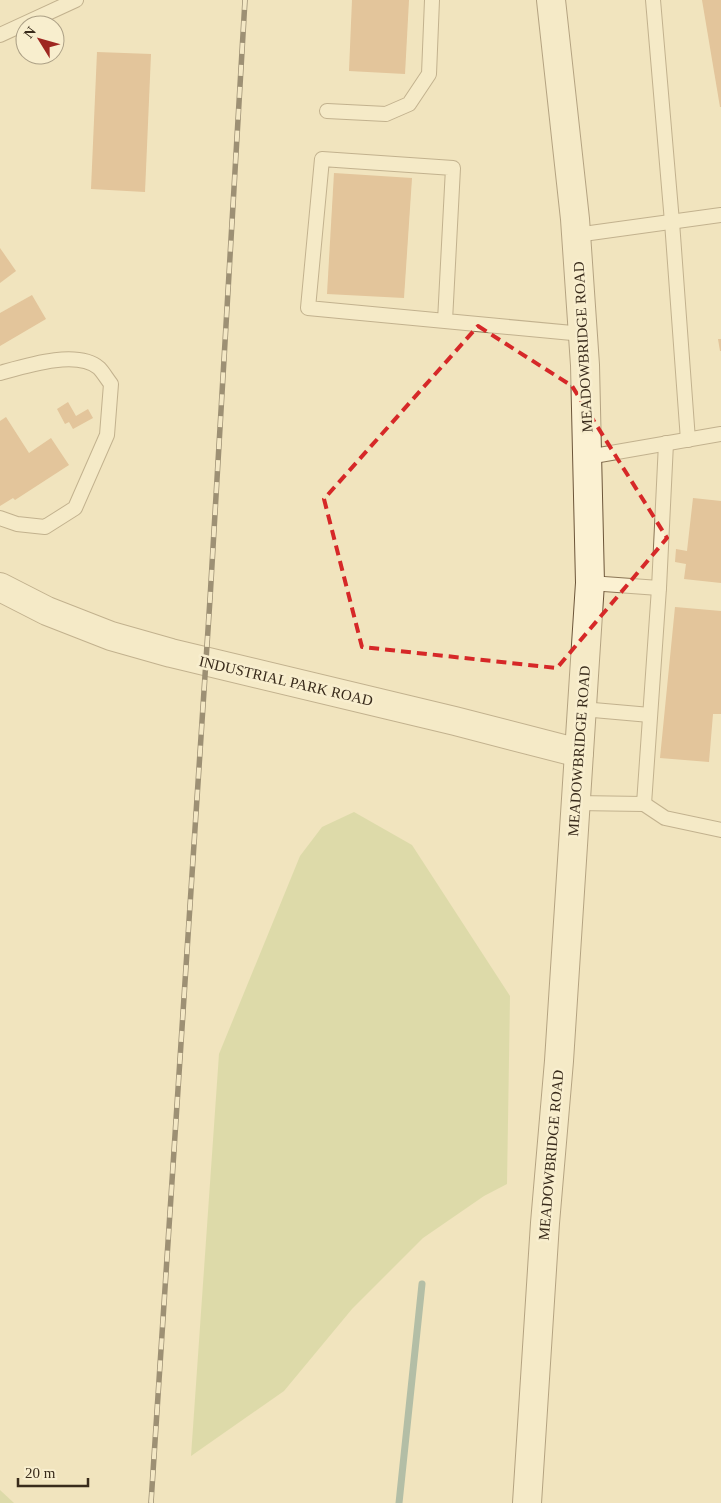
<svg xmlns="http://www.w3.org/2000/svg" width="721" height="1503" viewBox="0 0 721 1503" font-family="'Times New Roman',serif">
<style>
.green{fill:#c5cf91}
.lines{fill:none;stroke-linecap:round;stroke-linejoin:round}
.stream{stroke:#689089;stroke-width:7}
.building{fill:#d29f71}
.lane-casing{stroke:#8a7555;stroke-width:16}
.street-casing{stroke:#8a7555;stroke-width:30}
.secondary-casing{stroke:#6c5539;stroke-width:30}
.lane{stroke:#fbf1d2;stroke-width:14}
.street{stroke:#fbf1d2;stroke-width:28}
.secondary{stroke:#fbf1d2;stroke-width:28}
.rail-casing{stroke:#392b1b;stroke-width:5.5}
.rail{stroke:#f8eece;stroke-width:4;stroke-dasharray:11;stroke-linecap:butt}
.marked{fill:none;stroke:#d62828;stroke-width:4;stroke-dasharray:10 6;stroke-linejoin:round}
.labels{text-anchor:middle;stroke-width:5;stroke-linejoin:round;paint-order:stroke}
.street-label{font-size:15px;fill:#392b1b;stroke:#f8eece}
</style>
<rect width="100%" height="100%" fill="#f1e4be"/>
<!-- green -->
<g class="green">
<path d="M 354,812 L 412,845 L 510,996 L 507,1184 L 484,1196 L 423,1238 L 352,1309 L 284,1391 L 191,1456 L 219,1054 L 300,856 L 322,827 Z"/>
<path d="M 0,1490 L 14,1503 L 0,1503 Z"/>
</g>
<g class="lines">
<!-- stream -->
<path class="stream" d="M 399,1503 L 422,1284"/>
</g>
<!-- building -->
<g class="building">
<path d="M 352,0 L 409,0 L 405,74 L 349,71 Z"/>
<path d="M 702,0 L 721,0 L 721,107 L 720,107 Z"/>
<path d="M 97,52 L 151,54 L 145,192 L 91,189 Z"/>
<path d="M 334,173 L 412,178 L 404,298 L 327,294 Z"/>
<path d="M 0,248 L 16,271 L 0,283 Z"/>
<path d="M 32,295 L 46,319 L 0,346 L 0,313 Z"/>
<path d="M 718,339 L 721,339 L 721,351 L 720,351 Z"/>
<path d="M 68,402 L 76,416 L 88,409 L 93,418 L 73,429 L 69,422 L 65,424 L 57,409 Z"/>
<path d="M 6,417 L 29,453 L 51,438 L 69,465 L 15,500 L 13,498 L 0,506 L 0,421 Z"/>
<path d="M 693,498 L 721,501 L 721,583 L 684,579 L 686,564 L 675,562 L 676,549 L 687,551 Z"/>
<path d="M 675,607 L 721,611 L 721,714 L 713,714 L 709,762 L 660,758 Z"/>
</g>
<g class="lines">
<!-- lane casing -->
<g class="lane-casing">
<g id="lane">
<path d="M 653,0 L 672,222 L 688,440"/>
<path d="M 0,35 L 76,0"/>
<path d="M 327,111 L 386,114 L 409,104 L 429,74 L 432,0"/>
<path d="M 576,235 L 721,215"/>
<path d="M 445,321 L 453,168 L 322,159 L 308,308 L 583,334"/>
<path d="M 0,373 C 25,366 77,349 99,368 C 103,372 107,379 111,384 L 107,435 L 75,508 L 45,527 L 17,524 L 0,518"/>
<path d="M 588,457 L 721,434"/>
<path d="M 659,588 L 666,443"/>
<path d="M 582,709 L 650,715"/>
<path d="M 576,803 L 644,804 L 659,588 L 590,583"/>
<path d="M 644,804 L 665,818 L 721,830"/>
</g>
</g>
<!-- street casing -->
<g class="street-casing">
<path id="street" d="M 0,587 L 47,611 L 111,636 L 171,653 L 455,721 L 579,753"/>
</g>
<!-- secondary casing -->
<g class="secondary-casing">
<path id="secondary" d="M 527,1503 L 545,1223 L 559,1061 L 590,583 L 585,365 L 575,219 L 551,0"/>
</g>
<!-- lane -->
<use href="#lane" class="lane"/>
<!-- street -->
<use href="#street" class="street"/>
<!-- secondary -->
<use href="#secondary" class="secondary"/>
<!-- rail casing -->
<g class="rail-casing">
<path id="rail" d="M 151,1503 L 210,599 L 245,0"/>
</g>
<!-- rail -->
<use href="#rail" class="rail"/>
</g>
<!-- marked area -->
<path d="M0 0H721V1503H0ZM 478,326 L 572,386 L 667,538 L 557,668 L 362,647 L 324,499 Z" fill="#f1e4be" fill-opacity=".55" fill-rule="evenodd"/>
<path class="marked" d="M 478,326 L 572,386 L 667,538 L 557,668 L 362,647 L 324,499 Z"/>
<g class="labels">
<!-- street labels -->
<g class="street-label">
<text transform="translate(583 347) rotate(-93)" y="5">MEADOWBRIDGE ROAD</text>
<text transform="translate(286 681) rotate(13)" y="5">INDUSTRIAL PARK ROAD</text>
<text transform="translate(579 751) rotate(-86)" y="5">MEADOWBRIDGE ROAD</text>
<text transform="translate(551 1155) rotate(-85)" y="5">MEADOWBRIDGE ROAD</text>
</g>
</g>
<!-- north arrow -->
<g transform="translate(40 40) rotate(307)"><circle r="24" fill="#f8eece" stroke="#aca086"/>
<path d="M0-4L9 19L0 12L-9 19Z" fill="#9e2721"/>
<text y="-8" font-size="14" font-weight="bold" text-anchor="middle" fill="#392b1b">N</text>
</g>
<!-- scale -->
<path d="M18 1478v8h70v-8" fill="none" stroke="#392b1b" stroke-width="2.5"/>
<text x="25" y="1478" font-size="15" fill="#392b1b" stroke="#f8eece" stroke-width="4" paint-order="stroke">20 m</text>
</svg>
